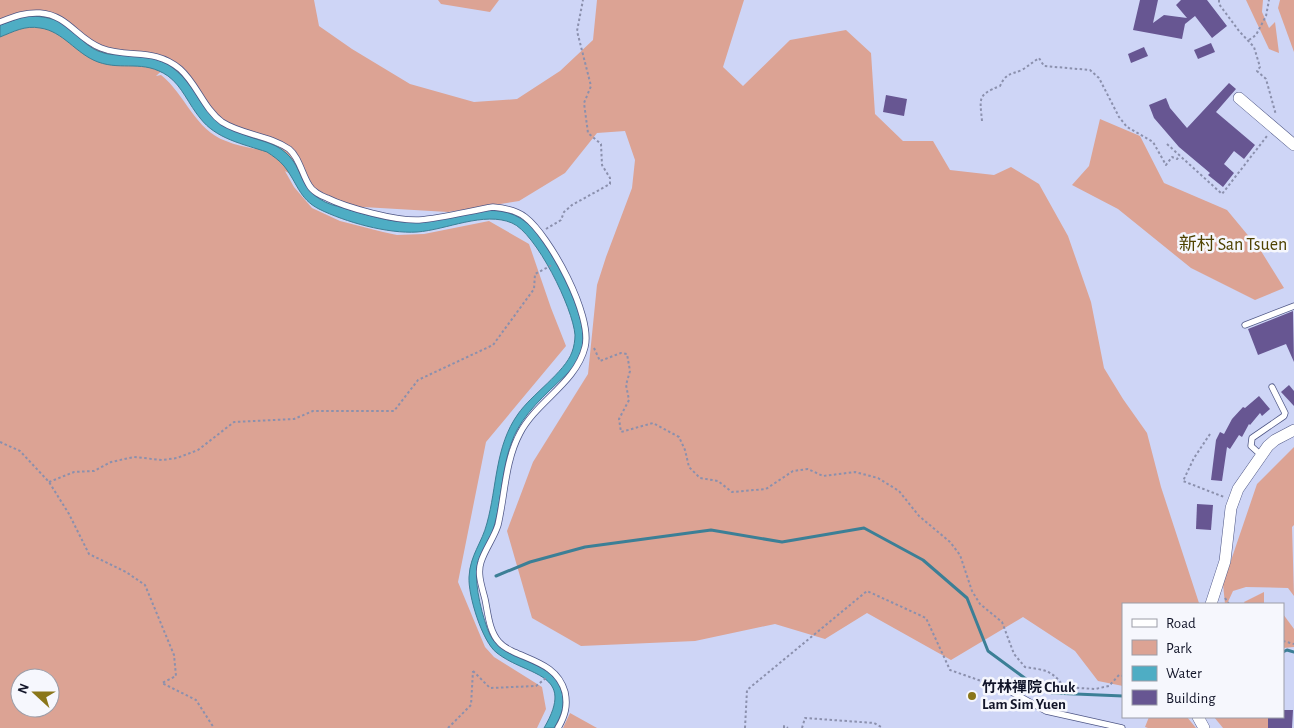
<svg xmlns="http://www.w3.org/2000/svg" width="1294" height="728" viewBox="0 0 1294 728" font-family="'Alegreya Sans','Noto Sans TC',sans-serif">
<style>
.green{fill:#dca394;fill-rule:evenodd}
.water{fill:#4eadc4;stroke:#3c7f96}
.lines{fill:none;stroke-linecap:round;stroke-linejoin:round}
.stream{stroke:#3c7f96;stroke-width:3}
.building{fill:#675692}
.service-casing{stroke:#4f5786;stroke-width:7}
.minor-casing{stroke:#4f5786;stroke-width:12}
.path{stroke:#8b90ad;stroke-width:2;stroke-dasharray:2.5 2.5;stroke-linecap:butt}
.service{stroke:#fff;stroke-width:5.5}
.minor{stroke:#fff;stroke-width:11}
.poi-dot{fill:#8a761a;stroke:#f6f7fd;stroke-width:2}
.labels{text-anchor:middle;stroke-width:5;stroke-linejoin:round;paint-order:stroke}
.poi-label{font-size:15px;font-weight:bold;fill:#121529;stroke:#f6f7fd;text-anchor:start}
.quarter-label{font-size:18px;fill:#4f4200;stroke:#f6f7fd}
</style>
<rect width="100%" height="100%" fill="#ced5f6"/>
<!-- green -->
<g class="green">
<path d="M 0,0 L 314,0 L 319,26 L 352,49 L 410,84 L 474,102 L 517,99 L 560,71 L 593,40 L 597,0 L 744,0 L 723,67 L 743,86 L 790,40 L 846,30 L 871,53 L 875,114 L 903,141 L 933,141 L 950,170 L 994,175 L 1011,167 L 1039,184 L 1068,236 L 1091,302 L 1104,368 L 1123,399 L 1147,433 L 1161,487 L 1199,603 L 1198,604 L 1123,604 L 1123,686 L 1098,681 L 1075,651 L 1023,617 L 951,660 L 867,613 L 825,639 L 775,624 L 695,641 L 581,646 L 532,618 L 507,531 L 533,462 L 588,374 L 597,285 L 606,257 L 632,188 L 635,160 L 625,131 L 597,133 L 565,173 L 519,201 L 448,212 L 346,206 L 285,171 L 294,187 L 312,208 L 340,221 L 383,232 L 397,235 L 424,234 L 489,221 L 529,244 L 551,308 L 566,346 L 486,442 L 458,582 L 485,647 L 494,657 L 542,687 L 546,709 L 537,728 L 0,728 ZM 167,66 L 212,117 L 256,149 C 246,147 235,145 226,141 C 195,130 185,94 161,75 L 156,76 ZM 20,678 L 50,678 L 50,708 L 20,708 Z"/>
<path d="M 438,0 L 499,0 L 490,12 L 441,4 Z"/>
<path d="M 1246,0 L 1263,0 L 1262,12 L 1269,28 L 1275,22 L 1279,53 L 1269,49 Z"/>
<path d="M 1280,0 L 1294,0 L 1294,52 L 1278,8 Z"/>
<path d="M 1100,119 L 1140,136 L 1164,183 L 1227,210 L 1261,251 L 1284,288 L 1255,300 L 1191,268 L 1118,209 L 1072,185 L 1089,166 Z"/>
<path d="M 1294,447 L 1294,525 L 1292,527 L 1294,596 L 1288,588 L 1246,587 L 1233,591 L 1227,604 L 1225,604 L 1223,584 L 1257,484 Z"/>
<path d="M 1264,592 L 1264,604 L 1245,604 L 1244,602 Z"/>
<path d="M 1283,614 L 1294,629 L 1294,647 L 1283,648 Z"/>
<path d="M 570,713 L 597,728 L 563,728 Z"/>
<path d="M 1149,717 L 1187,717 L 1196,728 L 1148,728 L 1145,727 Z"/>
<path d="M 1214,717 L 1272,717 L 1274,718 L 1271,728 L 1223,728 Z"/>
</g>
<!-- water -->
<path class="water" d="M 25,16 C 39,16 53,17 65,25 C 79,35 87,49 104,53 C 114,56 122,54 131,55 C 143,56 156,58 167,64 C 180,72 188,82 196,94 C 199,99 202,105 207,109 C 218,117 230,126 241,133 C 256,141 273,141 286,153 C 304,169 298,188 325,202 C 333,206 342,207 350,210 C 371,216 392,223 413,222 C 450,221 495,196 527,223 C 548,241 583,308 583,336 C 584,348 579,358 573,368 C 554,387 530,406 517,430 C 501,460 503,498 493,530 C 489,543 478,554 477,568 C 474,584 483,620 490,635 C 504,663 549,658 561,689 C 566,703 562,715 554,728 L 544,728 C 577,672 528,677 497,653 C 482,642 468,595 469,577 C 470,555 482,543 487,523 C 497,487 495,446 518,414 C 531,395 565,372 572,352 C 574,347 575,340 575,335 C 573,308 536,233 512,223 C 484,211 446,230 417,232 C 388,234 345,222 319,209 C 299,199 297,182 284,166 C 279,160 273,156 267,152 C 243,144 216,139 200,118 C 189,105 182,86 168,76 C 143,59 123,71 98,62 C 76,54 63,31 40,28 C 25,25 13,32 0,37 L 0,25 Z"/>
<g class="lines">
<!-- stream -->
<g class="stream">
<path d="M 496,576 L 530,562 L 585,547 L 711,530 L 782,542 L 864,528 L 923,560 L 967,598 L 988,651 L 1026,679 L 1052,693 L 1123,696"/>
<path d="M 1283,652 L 1287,650 L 1294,652"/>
</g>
</g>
<!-- building -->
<g class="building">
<path d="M 1140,0 L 1158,0 L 1153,23 L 1164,15 L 1187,18 L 1176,5 L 1181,0 L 1207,0 L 1227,26 L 1212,38 L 1195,16 L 1185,24 L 1182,39 L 1133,30 Z"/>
<path d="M 1211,43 L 1215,52 L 1198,59 L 1194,50 Z"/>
<path d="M 1144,47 L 1148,56 L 1131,63 L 1128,54 Z"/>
<path d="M 1229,83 L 1236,89 L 1216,112 L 1255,145 L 1244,159 L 1234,151 L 1224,164 L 1234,173 L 1223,187 L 1208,175 L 1210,173 L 1179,147 L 1154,118 L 1149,105 L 1166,98 L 1170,108 L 1187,128 Z"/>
<path d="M 886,95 L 907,99 L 904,116 L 883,112 Z"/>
<path d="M 1293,311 L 1294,362 L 1286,344 L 1258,355 L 1248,329 Z"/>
<path d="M 1289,385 L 1294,391 L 1294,406 L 1281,392 Z"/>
<path d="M 1259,396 L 1270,409 L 1262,416 L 1260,413 L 1250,425 L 1249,424 L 1242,437 L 1239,435 L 1230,449 L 1227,447 L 1222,481 L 1211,480 L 1216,440 L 1220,432 L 1224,434 L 1232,419 L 1243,407 L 1245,408 Z"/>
<path d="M 1197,504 L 1213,505 L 1211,530 L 1196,529 Z"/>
<path d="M 1283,710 L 1293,710 L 1292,728 L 1268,728 L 1268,717 L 1283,717 Z"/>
</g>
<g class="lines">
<!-- service casing -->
<g class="service-casing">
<g id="service">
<path d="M 0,22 C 13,17 25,12 40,13 C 68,15 77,39 101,48 C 129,59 154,47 180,69 C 197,84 204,109 222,122 C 242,135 269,135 289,149 C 299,157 302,174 309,185 C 312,191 321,196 327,198 C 347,208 396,221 419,220 C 443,218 469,211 493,207 C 505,208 516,210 525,217 C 550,236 593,316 585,347 C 576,383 537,401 520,433 C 505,461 505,495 498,525 C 494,538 485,549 481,562 C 477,574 482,587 485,599 C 488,613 489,631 499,642 C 503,647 508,649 514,652 C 536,662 558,667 565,692 C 568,706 565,716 558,728"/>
<path d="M 1245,325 L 1294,306"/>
<path d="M 1261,455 L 1251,446 L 1252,438 L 1284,416 L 1285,413 L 1272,387"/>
<path d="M 1008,690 L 1046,711 L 1122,728"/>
</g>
</g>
<!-- minor casing -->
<g class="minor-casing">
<g id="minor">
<path d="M 1239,98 L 1294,145"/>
<path d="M 1211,604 L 1225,561 L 1231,508 L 1238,489 L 1268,446 L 1275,440 L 1294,430"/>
<path d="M 1198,717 L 1204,728"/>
</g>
</g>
<!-- path -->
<g class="path">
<path d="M 1219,0 L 1219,4 L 1239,31 L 1254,47 L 1260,67 L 1257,71 L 1266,79 L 1276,115"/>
<path d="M 1249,40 L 1256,35 L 1266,16 L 1269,0"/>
<path d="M 982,121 C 980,98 977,95 1000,86 C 1006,73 1010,75 1022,70 C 1028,66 1033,62 1039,58 L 1044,66 L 1090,70 L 1099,78 L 1119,117 L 1127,127 L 1153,142 L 1166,165 L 1172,157 L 1177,159 L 1180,156"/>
<path d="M 1167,144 L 1222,194 L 1267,136"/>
<path d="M 546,229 L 561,220 L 564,212 L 572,205 L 610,184 L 610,178 L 602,165 L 601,144 L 588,133 L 584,103 L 591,86 L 577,31 L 583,0"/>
<path d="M 594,348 L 600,361 L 621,353 L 627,354 L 630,371 L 626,385 L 629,400 L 619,419 L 621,432 L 653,423 L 679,437 L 685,450 L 689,467 L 700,478 L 718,481 L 732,492 L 766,489 L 793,471 L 808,469 L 823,476 L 855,472 L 878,478 L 899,491 L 919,516 L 950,542 L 960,555 L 972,591 L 980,604 L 1002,622 L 1014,654 L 1025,667 C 1045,670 1052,670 1064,687 L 1095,689 L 1109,686 L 1119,675 L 1123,676"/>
<path d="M 1210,434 L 1194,458 L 1183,481 L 1224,497"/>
<path d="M 0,442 L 20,451 L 49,482 L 69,514 L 89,554 L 126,572 L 145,585 L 174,655 L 176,676 L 162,683 L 196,700 L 214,728"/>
<path d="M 49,482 L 74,472 L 94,471 L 111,462 L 134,457 L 162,460 L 177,458 L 198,450 L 234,422 L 294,419 L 313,411 L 394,411 L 418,380 L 493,345 L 534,289 L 535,274 L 552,265"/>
<path d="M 1225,598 L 1229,604"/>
<path d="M 1283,641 L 1294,644"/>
<path d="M 473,671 L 490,688 L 536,686 L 546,678"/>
<path d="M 448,728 L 471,705 L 473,671"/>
<path d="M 745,728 L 747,690 L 867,591 L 926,618 L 950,670 L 1001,688"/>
<path d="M 784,728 L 784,726 L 788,728"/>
<path d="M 802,728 L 805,718 L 874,723 L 883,728"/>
</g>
<!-- service -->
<use href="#service" class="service"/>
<!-- minor -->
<use href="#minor" class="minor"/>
</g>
<!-- markers -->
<circle class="poi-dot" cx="972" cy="696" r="5"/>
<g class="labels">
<!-- poi labels -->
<g class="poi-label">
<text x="982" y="692">竹林禪院 Chuk<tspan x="982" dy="17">Lam Sim Yuen</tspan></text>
</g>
<!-- quarter labels -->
<g class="quarter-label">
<text x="1233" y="250">新村 San Tsuen</text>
</g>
</g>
<!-- legend -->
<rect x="1122" y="603" width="162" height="115" fill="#f6f7fd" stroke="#9b9da8"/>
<rect x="1132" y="619" width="25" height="8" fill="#ffffff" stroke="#9b9da8"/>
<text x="1166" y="628" font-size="15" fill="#121529">Road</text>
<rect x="1132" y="640" width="25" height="15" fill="#dca394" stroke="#9b9da8"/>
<text x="1166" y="653" font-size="15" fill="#121529">Park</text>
<rect x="1132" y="666" width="25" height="15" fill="#4eadc4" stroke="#9b9da8"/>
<text x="1166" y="678" font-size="15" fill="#121529">Water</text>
<rect x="1132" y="690" width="25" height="15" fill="#675692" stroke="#9b9da8"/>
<text x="1166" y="703" font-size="15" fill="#121529">Building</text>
<!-- north arrow -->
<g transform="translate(35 693) rotate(291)"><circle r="24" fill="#f6f7fd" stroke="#9b9da8"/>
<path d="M0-4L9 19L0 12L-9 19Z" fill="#8a761a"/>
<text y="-8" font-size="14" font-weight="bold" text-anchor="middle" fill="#121529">N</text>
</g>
</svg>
